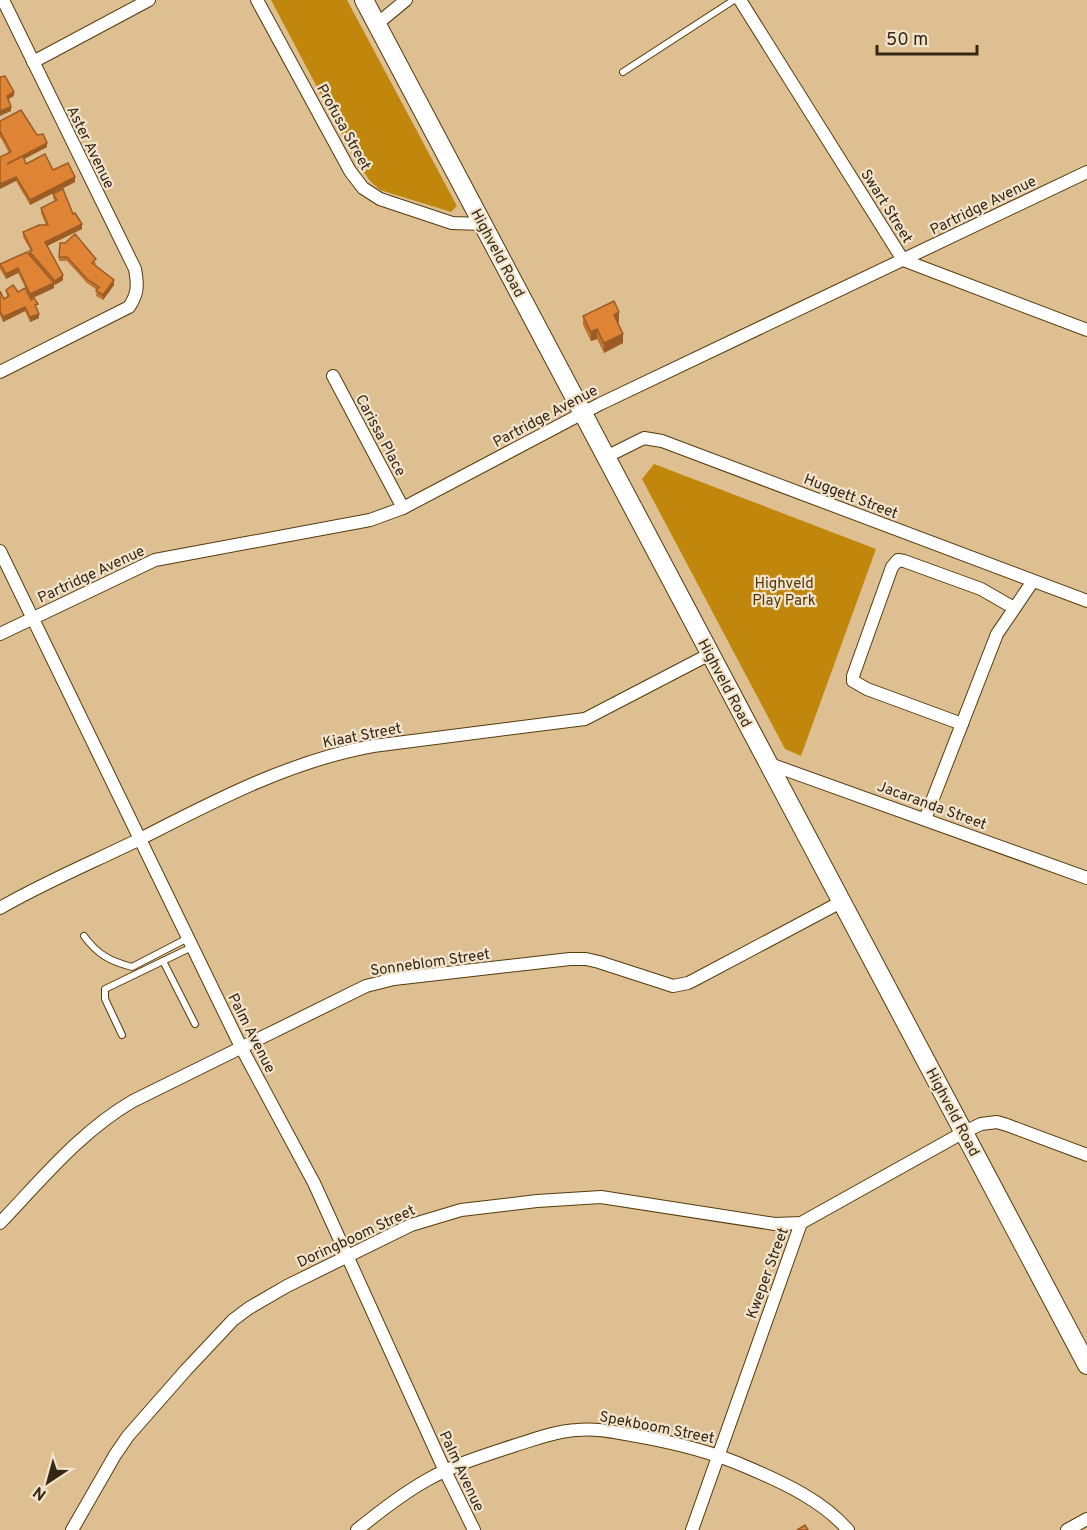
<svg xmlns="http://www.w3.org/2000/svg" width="1087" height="1530" viewBox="0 0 1087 1530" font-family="Overpass,sans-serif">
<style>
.green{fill:#c1870c}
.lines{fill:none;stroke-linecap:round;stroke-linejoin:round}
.lane-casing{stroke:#553b0c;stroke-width:8}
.street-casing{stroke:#553b0c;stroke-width:14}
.secondary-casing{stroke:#553b0c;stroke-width:20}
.lane{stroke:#fff;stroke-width:6}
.street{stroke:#fff;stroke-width:12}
.secondary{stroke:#fff;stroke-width:18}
.wall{fill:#c0722e}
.shaded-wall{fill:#9c5c25}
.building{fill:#df8435;stroke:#9c5c25;stroke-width:1.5}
.labels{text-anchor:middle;stroke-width:4.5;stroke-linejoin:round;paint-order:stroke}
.street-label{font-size:15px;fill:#342815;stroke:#f2e3cc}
.park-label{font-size:15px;fill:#503606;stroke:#f2e3cc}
</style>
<rect width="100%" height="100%" fill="#debf91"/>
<!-- green -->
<g class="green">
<path d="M 271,0 L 347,0 L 457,206 L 451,212 L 380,190 L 370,181 L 356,161 Z"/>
<path d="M 654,464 L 876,549 L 801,756 L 785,749 L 642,479 Z"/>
</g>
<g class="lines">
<!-- lane casing -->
<g class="lane-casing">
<g id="lane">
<path d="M 623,72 L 734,0"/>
<path d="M 84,936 C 98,955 110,961 132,967 L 188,938"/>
<path d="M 163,961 L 195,1024"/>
<path d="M 122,1035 L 105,999 L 105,989 L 192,947"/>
</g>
</g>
<!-- street casing -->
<g class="street-casing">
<g id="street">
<path d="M 257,0 L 350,171 L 363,188 L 380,199 L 452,223 L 482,224"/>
<path d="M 740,0 L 903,260 L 1087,330"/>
<path d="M 377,24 L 406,0"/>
<path d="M 33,62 L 149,0"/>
<path d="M 0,372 L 129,307 C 138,294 138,285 135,269 L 3,0"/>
<path d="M 333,376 L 403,508"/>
<path d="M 606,457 L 644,438 L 662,441 L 1087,601"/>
<path d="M 0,551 L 241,1047 L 314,1183 L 445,1471 L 474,1530"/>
<path d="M 0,634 L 155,560 L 370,520 L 403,508 L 600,404 L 1087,172"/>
<path d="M 962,724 L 867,689 L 853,681 L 853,676 L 892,567 L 898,560 L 904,561 L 981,589 L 1014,608"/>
<path d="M 767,763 L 1087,878"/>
<path d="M 925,819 L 997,634 L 1033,581"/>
<path d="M 0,908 C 45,882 93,862 140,839 C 214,801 290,761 373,746 L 585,719 L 710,654"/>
<path d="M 0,1223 C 42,1179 81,1131 133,1101 L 366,986 L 394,979 L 570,959 L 586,959 L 599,962 L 673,986 L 688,983 L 696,979 L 841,902"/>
<path d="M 72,1530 L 115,1455 L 128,1436 L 186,1370 L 233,1320 L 249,1308 L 287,1286 L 411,1225 L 461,1210 L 537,1201 L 601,1197 L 775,1224 L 801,1223 L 964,1132 L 981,1124 L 997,1122 L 1007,1125 L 1087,1155"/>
<path d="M 357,1530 C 379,1512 402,1494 427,1480 C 455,1464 486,1455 516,1445 C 536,1439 556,1431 577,1430 C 595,1428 614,1432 631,1435 C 673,1442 711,1451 749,1468 C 784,1483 823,1501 848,1530"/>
<path d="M 692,1530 L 801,1223"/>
<path d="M 1067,1530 L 1087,1519"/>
</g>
</g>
<!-- secondary casing -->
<g class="secondary-casing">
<path id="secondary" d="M 364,0 L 1087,1365"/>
</g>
<!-- lane -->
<use href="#lane" class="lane"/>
<!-- street -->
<use href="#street" class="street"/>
<!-- secondary -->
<use href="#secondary" class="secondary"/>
</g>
<!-- wall -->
<g class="wall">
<path d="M 0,121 L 37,135 L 47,147 L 24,159 L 26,164 L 53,170 L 75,182 L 30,205 L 16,181 L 9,153 L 1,138 L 0,138 Z"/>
<path d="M 53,194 L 73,214 L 82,229 L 47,246 L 63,280 L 55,285 L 54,284 L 54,288 L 31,299 L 38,309 L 37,309 L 39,318 L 30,322 L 25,311 L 3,322 L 0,315 L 0,291 L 4,299 L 7,297 L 6,290 L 28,293 L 18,273 L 6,279 L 0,269 L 0,264 L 29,255 L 29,251 L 31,251 L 23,237 L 23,232 L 46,225 L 41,213 L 41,208 L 55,201 L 53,198 Z"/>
<path d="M 60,243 L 96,263 L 95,265 L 114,285 L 103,300 L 96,296 L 97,290 L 87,283 L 67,261 L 59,261 Z"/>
<path d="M 583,316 L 619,322 L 618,322 L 623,343 L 604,353 L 597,339 L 591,341 L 583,325 Z"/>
</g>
<!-- shaded-wall -->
<g class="shaded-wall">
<path d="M 14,92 L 14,96 L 7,100 L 7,96 Z"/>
<path d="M 11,107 L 11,111 L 0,116 L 0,111 Z"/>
<path d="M 47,143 L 47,147 L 7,168 L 7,164 Z"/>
<path d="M 16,177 L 16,181 L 0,189 L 0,184 Z"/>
<path d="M 75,177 L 75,182 L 30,205 L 30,200 Z"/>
<path d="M 82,224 L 82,229 L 45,247 L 45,242 Z"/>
<path d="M 18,268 L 18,273 L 6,279 L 6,274 Z"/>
<path d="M 63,275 L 63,280 L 55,285 L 55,281 Z"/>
<path d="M 114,280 L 114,285 L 103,300 L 103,295 Z"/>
<path d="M 54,283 L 54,288 L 30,299 L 30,294 Z"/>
<path d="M 25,307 L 25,311 L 3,322 L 3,317 Z"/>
<path d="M 619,312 L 619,322 L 614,324 L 614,315 Z"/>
<path d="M 39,314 L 39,318 L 30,322 L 30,317 Z"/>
<path d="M 597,329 L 597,339 L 591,341 L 591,332 Z"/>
<path d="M 623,334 L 623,343 L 604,353 L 604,343 Z"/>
</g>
<!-- building -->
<g class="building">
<path d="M 5,76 L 14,92 L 7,96 L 11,107 L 0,111 L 0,77 Z"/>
<path d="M 21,110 L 37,135 L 43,134 L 47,143 L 7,164 L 23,156 L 26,164 L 45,154 L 53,170 L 68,163 L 75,177 L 30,200 L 16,177 L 0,184 L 0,157 L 11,152 L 1,133 L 0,134 L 0,121 Z"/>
<path d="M 63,189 L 73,214 L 75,213 L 82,224 L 45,242 L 63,275 L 55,281 L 29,251 L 32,250 L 23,232 L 39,225 L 48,225 L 41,208 L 57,200 L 53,194 Z"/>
<path d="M 75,234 L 96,259 L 92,263 L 114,280 L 103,295 L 96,291 L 99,287 L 87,279 L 67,257 L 59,257 L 60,243 L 65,243 Z"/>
<path d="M 27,252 L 54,283 L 30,294 L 18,268 L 6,274 L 0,264 Z"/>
<path d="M 13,285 L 18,292 L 25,288 L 31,300 L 34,298 L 38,304 L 35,305 L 39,314 L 30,317 L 25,307 L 3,317 L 0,311 L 0,291 L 4,299 L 9,296 L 6,290 Z"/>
<path d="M 614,301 L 619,312 L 614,315 L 623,334 L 604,343 L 597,329 L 591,332 L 583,316 Z"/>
<path d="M 805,1525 L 808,1530 L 797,1530 Z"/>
</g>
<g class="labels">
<!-- street labels -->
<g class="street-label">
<text transform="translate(344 127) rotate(61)" y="5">Profusa Street</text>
<text transform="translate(91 147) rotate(64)" y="5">Aster Avenue</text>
<text transform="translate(983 205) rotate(-26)" y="5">Partridge Avenue</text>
<text transform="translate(887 206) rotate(58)" y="5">Swart Street</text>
<text transform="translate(498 253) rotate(62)" y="5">Highveld Road</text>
<text transform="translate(545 416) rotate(-28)" y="5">Partridge Avenue</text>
<text transform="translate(381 435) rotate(62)" y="5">Carissa Place</text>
<text transform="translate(851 496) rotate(21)" y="5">Huggett Street</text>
<text transform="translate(91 574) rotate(-25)" y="5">Partridge Avenue</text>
<text transform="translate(725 683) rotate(62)" y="5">Highveld Road</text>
<text transform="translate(362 735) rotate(-11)" y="5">Kiaat Street</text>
<text transform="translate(932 805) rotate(20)" y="5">Jacaranda Street</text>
<text transform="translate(430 962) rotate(-8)" y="5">Sonneblom Street</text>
<text transform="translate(252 1033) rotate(63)" y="5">Palm Avenue</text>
<text transform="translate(953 1112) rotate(62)" y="5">Highveld Road</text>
<text transform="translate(356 1236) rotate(-25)" y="5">Doringboom Street</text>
<text transform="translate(767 1273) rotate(-70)" y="5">Kweper Street</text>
<text transform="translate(657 1427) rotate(11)" y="5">Spekboom Street</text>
<text transform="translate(462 1471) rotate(65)" y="5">Palm Avenue</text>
</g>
<!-- park labels -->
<g class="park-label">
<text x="784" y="588">Highveld<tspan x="784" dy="17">Play Park</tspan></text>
</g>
</g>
<!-- north arrow -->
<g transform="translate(48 1482) rotate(216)" stroke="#f2e3cc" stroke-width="4.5" paint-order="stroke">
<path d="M0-4.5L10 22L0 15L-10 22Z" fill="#342815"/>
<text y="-9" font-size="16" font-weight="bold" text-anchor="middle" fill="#342815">N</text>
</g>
<!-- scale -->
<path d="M877 45v9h100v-9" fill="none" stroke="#342815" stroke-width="3"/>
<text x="886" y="45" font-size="18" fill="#342815" stroke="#f2e3cc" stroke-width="4.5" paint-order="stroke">50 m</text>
</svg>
